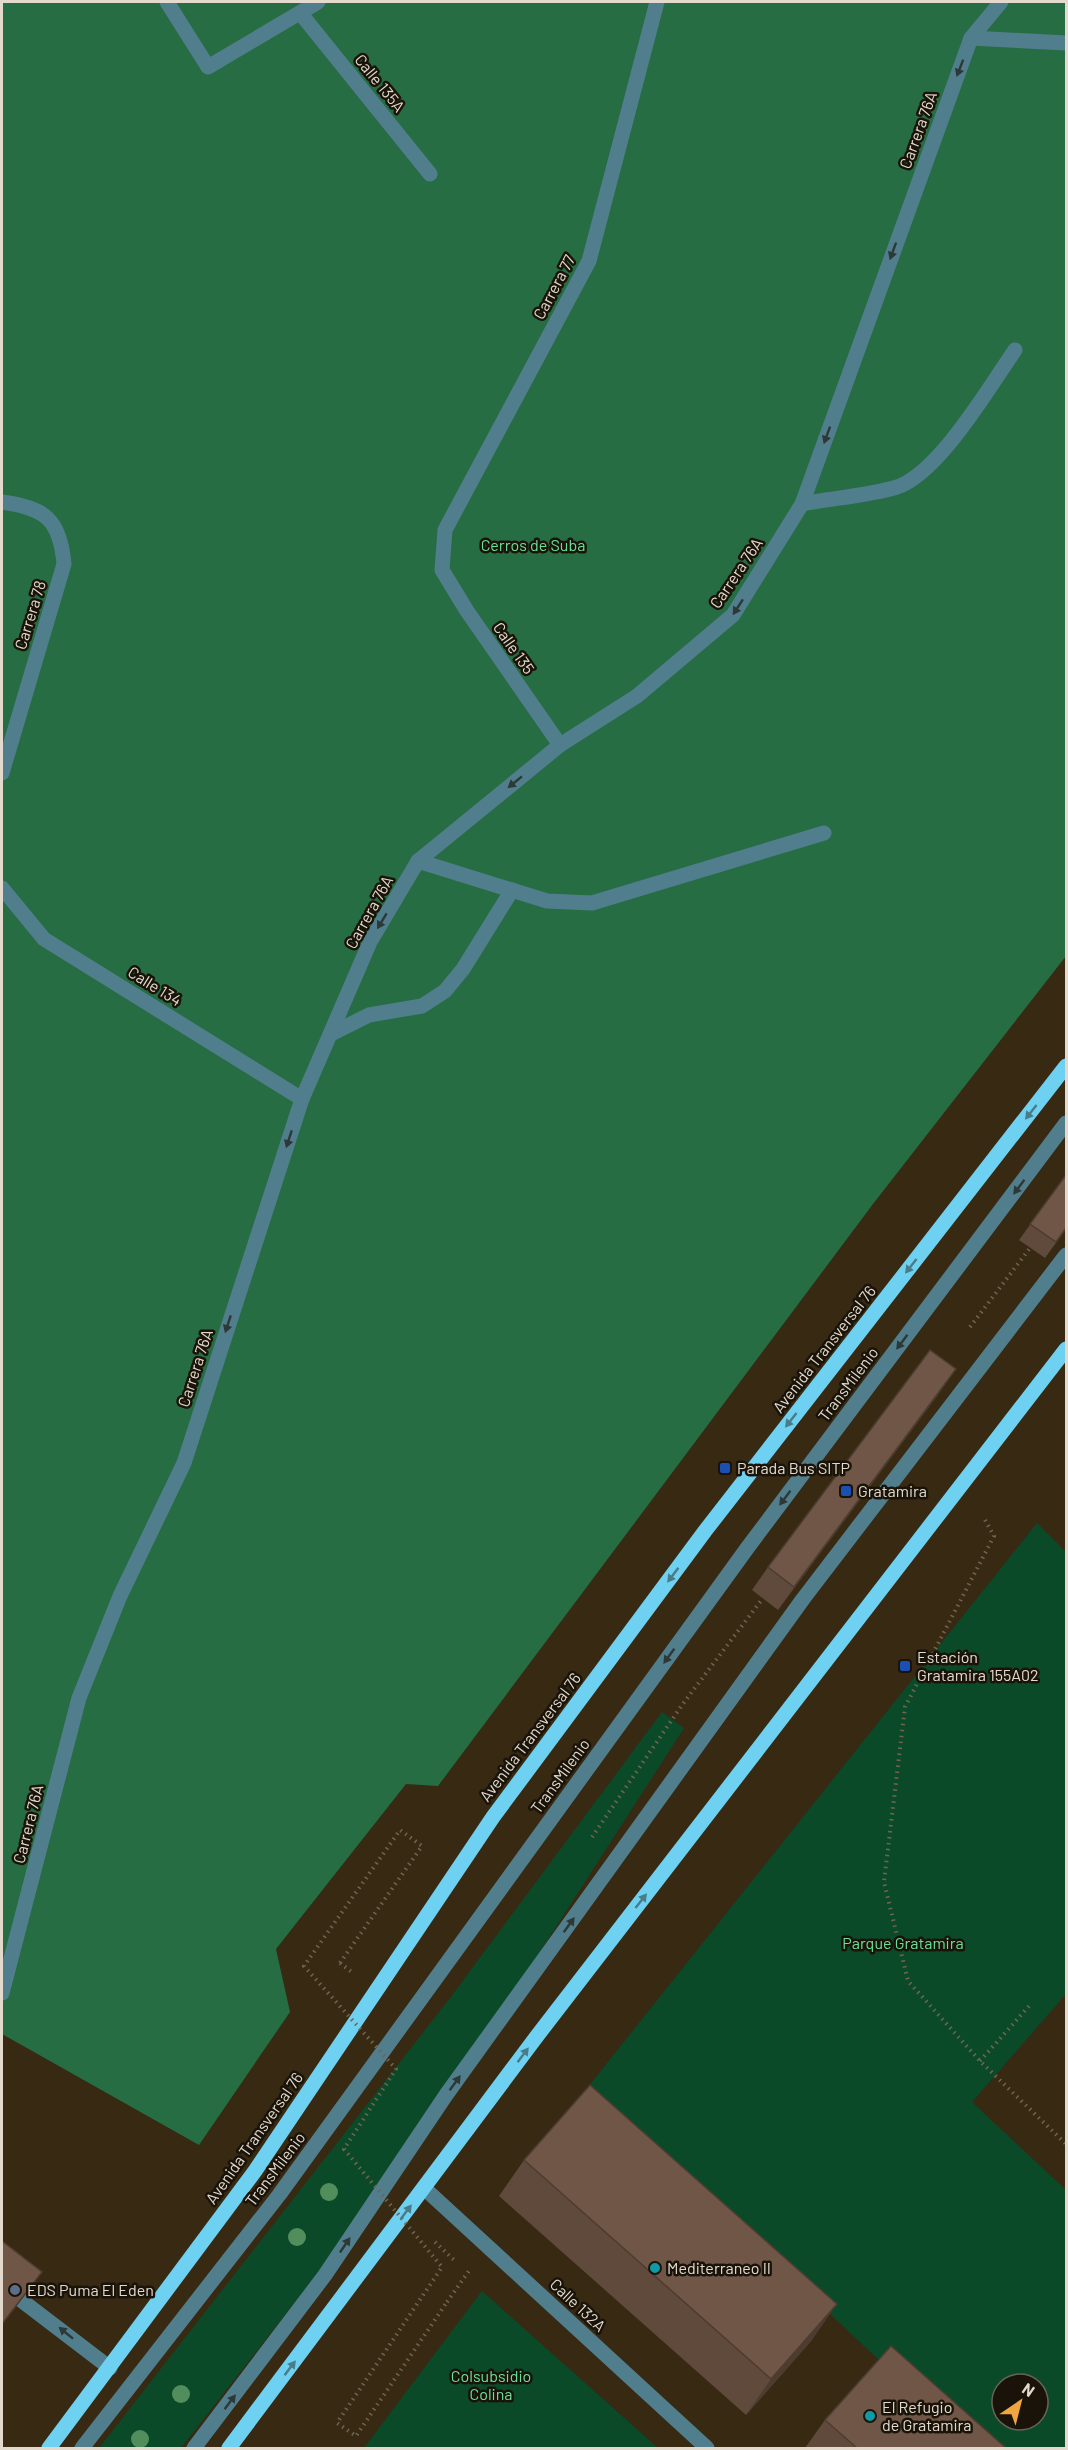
<svg xmlns="http://www.w3.org/2000/svg" width="1068" height="2450" viewBox="0 0 1068 2450" font-family="Barlow,sans-serif">
<style>
.green{fill:#0b4a29;fill-rule:evenodd}
.forest{fill:#266d44}
.lines{fill:none;stroke-linecap:round;stroke-linejoin:round}
.path{stroke:#716551;stroke-width:4;stroke-dasharray:1.5 4.5;stroke-linecap:butt}
.minor{stroke:#517e8d;stroke-width:15}
.major{stroke:#6ed1f1;stroke-width:15}
.path-bridge{stroke:#716551;stroke-width:4;stroke-dasharray:1.5 4.5;stroke-linecap:butt}
.tree{fill:#528e5c}
.wall{fill:#5f4a3c}
.shaded-wall{fill:#4e3c31}
.building{fill:#6f5646;stroke:#4e3c31;stroke-width:1.5}
.oneway{fill:#2d3837}
.oneway2{fill:#487c89}
.transit-dot{fill:#1a4fb4;stroke:#191309;stroke-width:2}
.culture-dot{fill:#0f9aa8;stroke:#191309;stroke-width:2}
.service-dot{fill:#5c6f8a;stroke:#191309;stroke-width:2}
.labels{text-anchor:middle;stroke-width:5;stroke-linejoin:round;paint-order:stroke}
.street-label{font-size:16px;fill:#e3dacd;stroke:#191309}
.park-label{font-size:16px;fill:#69e198;stroke:#191309}
.poi-label{font-size:16px;fill:#e3dacd;stroke:#191309;text-anchor:start}
</style>
<rect width="100%" height="100%" fill="#372912"/>
<!-- green -->
<g class="green">
<path d="M 1037,1523 L 1066,1552 L 1066,1994 L 972,2102 L 1066,2190 L 1066,2448 L 972,2448 L 810,2295 L 584,2092 ZM 1002,2384 L 1038,2384 L 1038,2420 L 1002,2420 Z"/>
<path d="M 662,1712 L 684,1728 L 514,1992 L 324,2265 L 181,2448 L 99,2448 L 450,1998 Z"/>
<path d="M 482,2291 L 658,2448 L 364,2448 Z"/>
</g>
<!-- forest -->
<path class="forest" d="M 2,2 L 1066,2 L 1066,956 L 873,1204 L 438,1786 L 406,1784 L 276,1949 L 290,2012 L 199,2145 L 2,2034 Z"/>
<g class="lines">
<!-- path -->
<g class="path">
<path d="M 970,1327 L 1030,1248"/>
<path d="M 985,1520 L 994,1536 L 905,1707 L 884,1882 L 908,1981 L 980,2061 L 1066,2144"/>
<path d="M 592,1837 L 682,1705 L 763,1598"/>
<path d="M 340,1963 L 353,1973"/>
<path d="M 980,2061 L 1030,2005"/>
<path d="M 435,2242 L 454,2260"/>
<path d="M 447,2302 L 471,2268"/>
</g>
<!-- minor -->
<g class="minor">
<path d="M 167,2 L 208,67 L 318,2"/>
<path d="M 301,14 L 430,174"/>
<path d="M 971,38 L 1066,43"/>
<path d="M 2,502 C 45,508 60,519 64,564 L 2,773"/>
<path d="M 802,504 C 833,498 867,496 897,487 C 939,473 990,386 1015,350"/>
<path d="M 560,745 L 467,611 L 442,570 L 445,530 L 589,261 L 657,2"/>
<path d="M 418,861 L 547,901 L 592,903 L 824,833"/>
<path d="M 2,888 L 44,939 L 302,1099"/>
<path d="M 331,1034 L 369,1015 L 422,1006 L 445,991 L 463,969 L 512,890"/>
<path d="M 2,1993 L 79,1698 L 120,1596 L 184,1463 L 302,1099 L 370,942 L 418,861 L 560,745 L 637,696 L 733,615 L 802,504 L 971,38 L 1001,2"/>
<path d="M 424,2188 L 707,2448"/>
<path d="M 21,2300 L 110,2368"/>
<path d="M 82,2448 L 279,2195 L 748,1547 L 1066,1123"/>
<path d="M 194,2448 L 325,2275 L 446,2095 L 803,1599 L 1066,1255"/>
</g>
<!-- major -->
<g class="major">
<path d="M 49,2448 L 255,2171 L 493,1817 L 705,1531 L 1066,1066"/>
<path d="M 229,2448 L 537,2036 L 1066,1349"/>
</g>
<!-- path-bridge -->
<path class="path-bridge" d="M 340,1963 L 422,1846 L 400,1830 L 304,1966 L 396,2069 L 344,2149 L 442,2267 L 337,2423 L 356,2436 L 447,2302"/>
</g>
<!-- trees -->
<g class="tree">
<circle cx="329" cy="2192" r="9"/>
<circle cx="297" cy="2237" r="9"/>
<circle cx="181" cy="2394" r="9"/>
<circle cx="140" cy="2439" r="9"/>
</g>
<!-- wall -->
<g class="wall">
<path d="M 1066,1175 L 1066,1229 L 1045,1258 L 1019,1240 Z"/>
<path d="M 940,1392 L 778,1610 L 752,1590 L 768,1567 Z"/>
<path d="M 524,2160 L 812,2340 L 746,2415 L 499,2196 Z"/>
<path d="M 825,2420 L 1006,2448 L 805,2448 Z"/>
</g>
<!-- shaded-wall -->
<g class="shaded-wall">
<path d="M 956,1369 L 940,1392 L 778,1610 L 794,1587 Z"/>
<path d="M 837,2304 L 812,2340 L 746,2415 L 771,2379 Z"/>
</g>
<!-- building -->
<g class="building">
<path d="M 1066,1175 L 1066,1228 L 1056,1242 L 1030,1224 Z"/>
<path d="M 930,1350 L 956,1369 L 794,1587 L 768,1567 Z"/>
<path d="M 590,2085 L 837,2304 L 771,2379 L 524,2160 Z"/>
<path d="M 2,2241 L 42,2272 L 2,2324 Z"/>
<path d="M 891,2346 L 1006,2448 L 857,2448 L 825,2420 Z"/>
</g>
<!-- one-way arrows -->
<defs><path id="oneway-solid" d="M-6-.8H1V-3.2L6.5 0L1 3.2V.8H-6Z" transform="scale(1.5)"/></defs>
<g class="oneway">
<use href="#oneway-solid" transform="translate(960 68) rotate(111)"/>
<use href="#oneway-solid" transform="translate(893 251) rotate(110)"/>
<use href="#oneway-solid" transform="translate(827 435) rotate(110)"/>
<use href="#oneway-solid" transform="translate(738 607) rotate(123)"/>
<use href="#oneway-solid" transform="translate(515 782) rotate(141)"/>
<use href="#oneway-solid" transform="translate(382 921) rotate(121)"/>
<use href="#oneway-solid" transform="translate(289 1139) rotate(108)"/>
<use href="#oneway-solid" transform="translate(1019 1187) rotate(127)"/>
<use href="#oneway-solid" transform="translate(228 1324) rotate(108)"/>
<use href="#oneway-solid" transform="translate(902 1342) rotate(127)"/>
<use href="#oneway-solid" transform="translate(785 1498) rotate(127)"/>
<use href="#oneway-solid" transform="translate(669 1656) rotate(126)"/>
<use href="#oneway-solid" transform="translate(569 1925) rotate(-54)"/>
<use href="#oneway-solid" transform="translate(455 2083) rotate(-54)"/>
<use href="#oneway-solid" transform="translate(345 2245) rotate(-56)"/>
<use href="#oneway-solid" transform="translate(66 2333) rotate(-141)"/>
<use href="#oneway-solid" transform="translate(230 2402) rotate(-53)"/>
</g>
<g class="oneway2">
<use href="#oneway-solid" transform="translate(1031 1112) rotate(128)"/>
<use href="#oneway-solid" transform="translate(911 1266) rotate(128)"/>
<use href="#oneway-solid" transform="translate(791 1420) rotate(128)"/>
<use href="#oneway-solid" transform="translate(673 1575) rotate(127)"/>
<use href="#oneway-solid" transform="translate(641 1901) rotate(-52)"/>
<use href="#oneway-solid" transform="translate(523 2055) rotate(-53)"/>
<use href="#oneway-solid" transform="translate(406 2212) rotate(-53)"/>
<use href="#oneway-solid" transform="translate(290 2368) rotate(-53)"/>
</g>
<!-- markers -->
<g class="transit-dot">
<rect x="719" y="1462" width="12" height="12" rx="3"/>
<rect x="840" y="1485" width="12" height="12" rx="3"/>
<rect x="899" y="1660" width="12" height="12" rx="3"/>
</g>
<g class="culture-dot">
<circle cx="655" cy="2268" r="6"/>
<circle cx="870" cy="2416" r="6"/>
</g>
<circle class="service-dot" cx="15" cy="2290" r="6"/>
<g class="labels">
<!-- street labels -->
<g class="street-label">
<text transform="translate(380 83) rotate(51)" y="6">Calle 135A</text>
<text transform="translate(918 130) rotate(-70)" y="6">Carrera 76A</text>
<text transform="translate(554 287) rotate(-62)" y="6">Carrera 77</text>
<text transform="translate(736 573) rotate(-56)" y="6">Carrera 76A</text>
<text transform="translate(30 615) rotate(-73)" y="6">Carrera 78</text>
<text transform="translate(514 648) rotate(55)" y="6">Calle 135</text>
<text transform="translate(369 912) rotate(-61)" y="6">Carrera 76A</text>
<text transform="translate(155 986) rotate(32)" y="6">Calle 134</text>
<text transform="translate(824 1349) rotate(-52)" y="6">Avenida Transversal 76</text>
<text transform="translate(195 1368) rotate(-72)" y="6">Carrera 76A</text>
<text transform="translate(848 1384) rotate(-53)" y="6">TransMilenio</text>
<text transform="translate(530 1737) rotate(-53)" y="6">Avenida Transversal 76</text>
<text transform="translate(560 1776) rotate(-54)" y="6">TransMilenio</text>
<text transform="translate(28 1824) rotate(-76)" y="6">Carrera 76A</text>
<text transform="translate(254 2138) rotate(-55)" y="6">Avenida Transversal 76</text>
<text transform="translate(275 2169) rotate(-53)" y="6">TransMilenio</text>
<text transform="translate(578 2305) rotate(43)" y="6">Calle 132A</text>
</g>
<!-- park labels -->
<g class="park-label">
<text x="533" y="551">Cerros de Suba</text>
<text x="903" y="1949">Parque Gratamira</text>
<text x="491" y="2382">Colsubsidio<tspan x="491" dy="18">Colina</tspan></text>
</g>
<!-- poi labels -->
<g class="poi-label">
<text x="737" y="1474">Parada Bus SITP</text>
<text x="858" y="1497">Gratamira</text>
<text x="917" y="1663">Estación<tspan x="917" dy="18">Gratamira 155A02</tspan></text>
<text x="667" y="2274">Mediterraneo II</text>
<text x="27" y="2296">EDS Puma El Eden</text>
<text x="882" y="2413">El Refugio<tspan x="882" dy="18">de Gratamira</tspan></text>
</g>
</g>
<!-- border -->
<rect width="1068" height="2450" fill="none" stroke="#e3dacd" stroke-width="6"/>
<!-- north arrow -->
<g transform="translate(1020 2402) rotate(35)"><circle r="28" fill="#191309" stroke="#6a6357" stroke-width="1.5"/>
<path d="M0-4.5L10 22L0 15L-10 22Z" fill="#f1a540"/>
<text y="-9" font-size="16" font-weight="bold" text-anchor="middle" fill="#e3dacd">N</text>
</g>
</svg>
